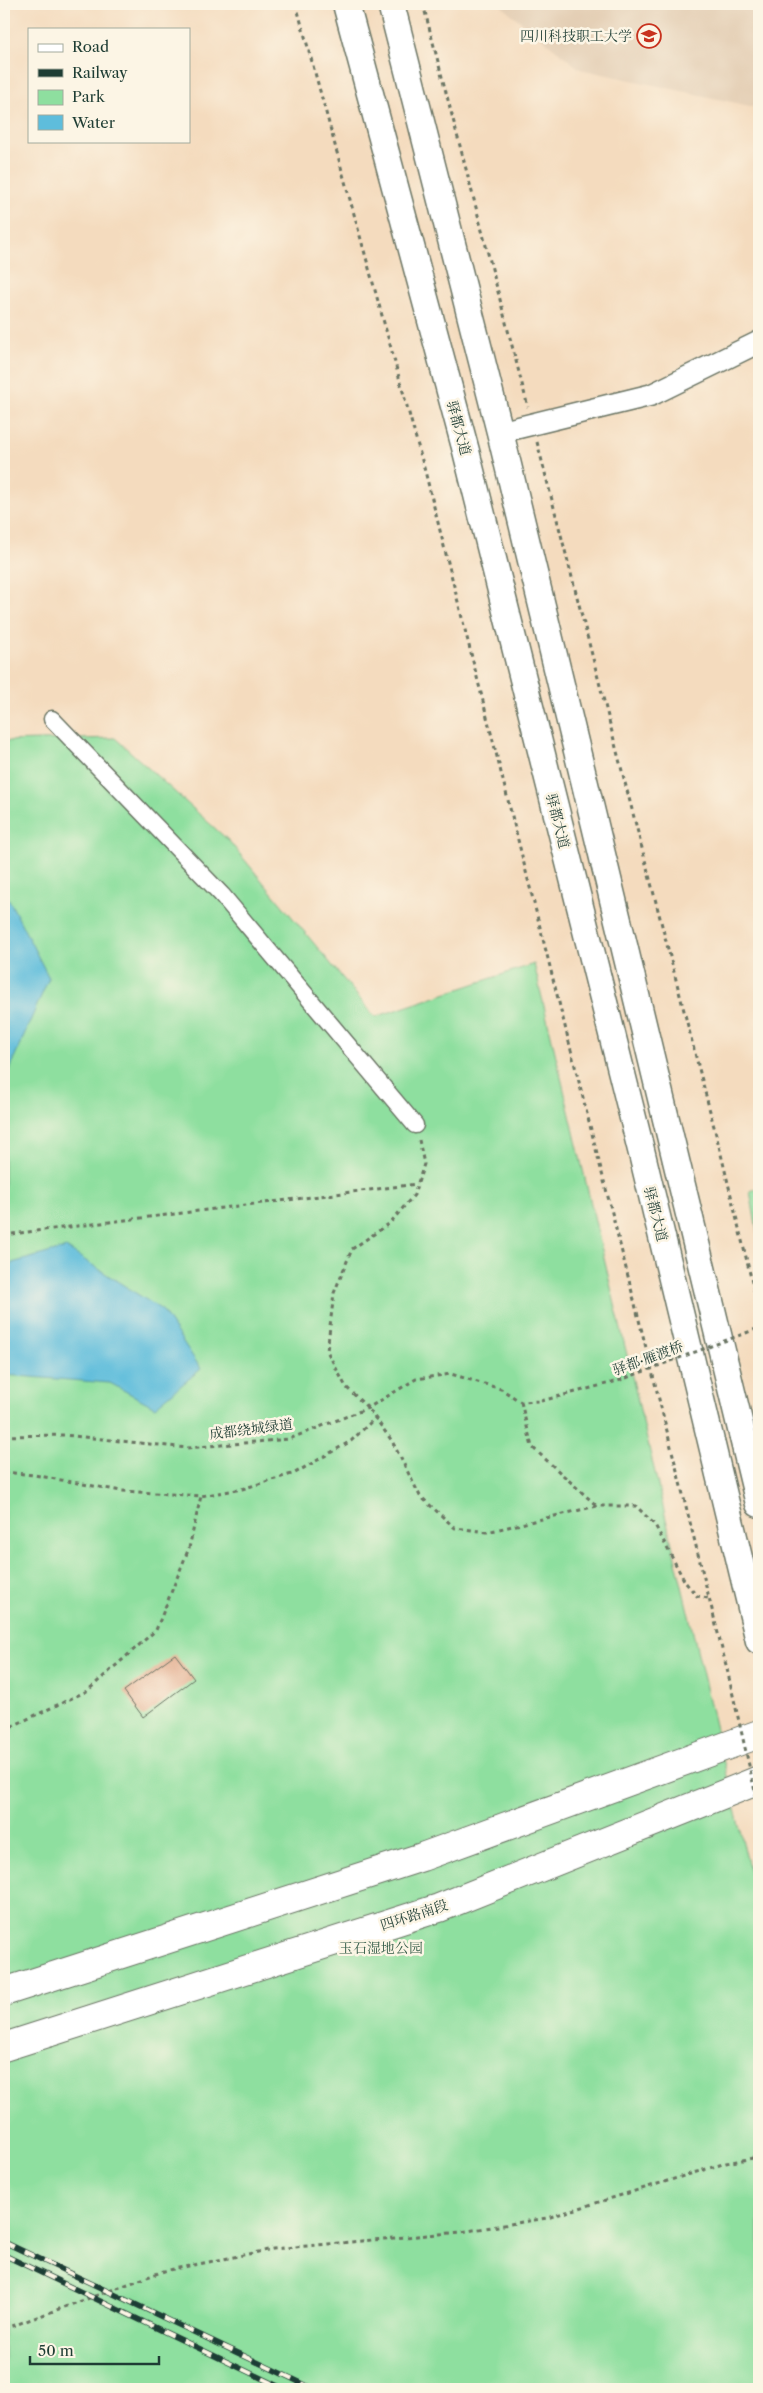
<svg xmlns="http://www.w3.org/2000/svg" width="763" height="2393" viewBox="0 0 763 2393" font-family="'Libre Caslon Text','Noto Serif SC',serif">
<style>
.built{fill:#e3cdb3}
.green{fill:#8edf9f;stroke:#568e6a}
.water{fill:#5ebddc;stroke:#3e7d88}
.building{fill:#dc9876}
.lines{fill:none;stroke-linecap:round;stroke-linejoin:round}
.minor-casing{stroke:#6a7464;stroke-width:19}
.tertiary-casing{stroke:#6a7464;stroke-width:24}
.primary-casing{stroke:#6a7464;stroke-width:29}
.motorway-casing{stroke:#6a7464;stroke-width:30}
.path{stroke:#6a7464;stroke-width:3;stroke-dasharray:4 4;stroke-linecap:butt}
.minor{stroke:#fff;stroke-width:16}
.tertiary{stroke:#fff;stroke-width:21}
.primary{stroke:#fff;stroke-width:26}
.motorway{stroke:#fff;stroke-width:28}
.rail-casing{stroke:#1f3d34;stroke-width:5.5}
.rail{stroke:#fcf5e5;stroke-width:4;stroke-dasharray:11;stroke-linecap:butt}
.path-bridge{stroke:#6a7464;stroke-width:3;stroke-dasharray:4 4;stroke-linecap:butt}
.labels{text-anchor:middle;stroke-width:5;stroke-linejoin:round;paint-order:stroke}
.poi-label{font-size:14px;fill:#1f3d34;stroke:#fcf5e5;text-anchor:end}
.street-label{font-size:14px;fill:#1f3d34;stroke:#fcf5e5}
.park-label{font-size:14px;fill:#355d49;stroke:#fcf5e5}
</style>
<rect width="100%" height="100%" fill="#fcf5e5"/>
<filter id="ink" filterUnits="userSpaceOnUse"><feTurbulence type="fractalNoise" baseFrequency=".02" numOctaves="2"/><feDisplacementMap in="SourceGraphic" scale="10" xChannelSelector="R" yChannelSelector="G"/><feConvolveMatrix kernelMatrix="1 2 1 2 8 2 1 2 1" color-interpolation-filters="sRGB"/></filter>
<filter id="wash" filterUnits="userSpaceOnUse"><feTurbulence type="fractalNoise" baseFrequency=".0096" numOctaves="4" result="noise"/><feDisplacementMap in="SourceGraphic" scale="20" xChannelSelector="R" yChannelSelector="G"/><feGaussianBlur stdDeviation="1.12" result="paint"/><feColorMatrix in="noise" values="0 0 0 0 0 0 0 0 0 0 0 0 0 0 0 0 0 1.4 0 .05"/><feComposite in="paint" operator="in"/></filter>
<g filter="url(#wash)">
<rect width="100%" height="100%" fill="#f4dbbe"/>
<!-- built -->
<path class="built" d="M 499,4 L 759,4 L 759,108 L 580,69 Z"/>
<!-- green -->
<g class="green">
<path d="M 115,738 L 229,841 L 375,1017 L 534,964 L 759,1910 L 759,2389 L 4,2389 L 4,741 Z"/>
<path d="M 759,1188 L 759,1243 L 750,1191 Z"/>
</g>
<!-- water -->
<g class="water">
<path d="M 4,890 L 49,978 L 4,1081 Z"/>
<path d="M 66,1248 L 162,1310 L 201,1369 L 155,1407 L 110,1383 L 4,1375 L 4,1274 L 12,1263 Z"/>
</g>
<g id="blocks">
<!-- building -->
<path class="building" d="M 175,1654 L 194,1679 L 143,1717 L 124,1691 Z"/>
</g>
</g>
<g filter="url(#ink)">
<use href="#blocks" fill-opacity="0" stroke="#6a7464" stroke-width="1"/>
<g class="lines">
<!-- minor casing -->
<g class="minor-casing">
<path id="minor" d="M 52,719 L 222,895 L 415,1125"/>
</g>
<!-- tertiary casing -->
<g class="tertiary-casing">
<path id="tertiary" d="M 500,432 L 651,395 L 759,342"/>
</g>
<!-- primary casing -->
<g class="primary-casing">
<g id="primary">
<path d="M 346,4 L 466,451 L 642,1154 L 759,1641"/>
<path d="M 391,4 L 500,432 L 759,1504"/>
</g>
</g>
<!-- motorway casing -->
<g class="motorway-casing">
<g id="motorway">
<path d="M 4,1992 L 422,1857 L 759,1734"/>
<path d="M 4,2047 L 439,1908 L 759,1780"/>
</g>
</g>
<!-- path -->
<g class="path">
<path d="M 296,4 L 426,475 L 727,1669"/>
<path d="M 423,4 L 528,407"/>
<path d="M 537,442 L 720,1150 L 759,1311"/>
<path d="M 419,1140 L 424,1164 L 414,1195 L 390,1223 L 352,1249 L 334,1293 L 327,1351 L 346,1387 L 368,1408 L 392,1441 L 420,1496 L 455,1528 L 487,1532 L 597,1506 L 636,1506 L 655,1525 L 685,1582 L 697,1596 L 708,1598"/>
<path d="M 4,1235 L 417,1184"/>
<path d="M 521,1402 L 532,1447 L 597,1506"/>
<path d="M 4,1436 L 64,1435 L 187,1448 L 289,1439 L 368,1408 L 416,1379 L 451,1374 L 501,1389 L 521,1402 L 541,1401"/>
<path d="M 4,1472 L 34,1475 L 121,1491 L 201,1496 L 242,1489 L 295,1473 L 351,1441 L 375,1418"/>
<path d="M 4,1730 L 87,1691 L 156,1630 L 189,1548 L 201,1496"/>
<path d="M 4,2329 L 164,2271 L 273,2249 L 461,2232 L 547,2218 L 726,2163 L 759,2157"/>
</g>
<!-- minor -->
<use href="#minor" class="minor"/>
<!-- tertiary -->
<use href="#tertiary" class="tertiary"/>
<!-- primary -->
<use href="#primary" class="primary"/>
<!-- motorway -->
<use href="#motorway" class="motorway"/>
<!-- rail casing -->
<g class="rail-casing">
<g id="rail">
<path d="M 4,2242 L 314,2389"/>
<path d="M 4,2255 L 284,2389"/>
</g>
</g>
<!-- rail -->
<use href="#rail" class="rail"/>
<!-- path-bridge -->
<g class="path-bridge">
<path d="M 541,1401 L 618,1381 L 759,1328"/>
<path d="M 727,1669 L 759,1809"/>
</g>
</g>
</g>
<!-- icons -->
<defs>
<g id="university-ring" transform="scale(1.25)"><circle r="9.5" fill="#fcf5e5" stroke="#c8321e" stroke-width="1.5"/><path d="M0-5L7-2L0 1L-7-2ZM-4 1L0 2.5L4 1V4Q0 6-4 4Z" fill="#c8321e"/></g>
</defs>
<g fill-rule="evenodd">
<use href="#university-ring" x="649" y="36"/>
</g>
<g class="labels">
<!-- poi labels -->
<g class="poi-label">
<text x="632" y="41">四川科技职工大学</text>
</g>
<!-- street labels -->
<g class="street-label">
<text transform="translate(459 428) rotate(75)" y="5">驿都大道</text>
<text transform="translate(558 821) rotate(76)" y="5">驿都大道</text>
<text transform="translate(656 1214) rotate(76)" y="5">驿都大道</text>
<text transform="translate(648 1358) rotate(-20)" y="5">驿都·雁渡桥</text>
<text transform="translate(251 1429) rotate(-7)" y="5">成都绕城绿道</text>
<text transform="translate(414 1915) rotate(-18)" y="5">四环路南段</text>
</g>
<!-- park labels -->
<g class="park-label">
<text x="381" y="1953">玉石湿地公园</text>
</g>
</g>
<!-- margin -->
<rect width="763" height="2393" fill="none" stroke="#fcf5e5" stroke-width="20"/>
<!-- legend -->
<rect x="28" y="28" width="162" height="115" fill="#fcf5e5" stroke="#a4ab9e"/>
<rect x="38" y="44" width="25" height="8" fill="#ffffff" stroke="#a4ab9e"/>
<text x="72" y="52" font-size="15" fill="#1f3d34">Road</text>
<rect x="38" y="69" width="25" height="8" fill="#1f3d34" stroke="#a4ab9e"/>
<text x="72" y="78" font-size="15" fill="#1f3d34">Railway</text>
<rect x="38" y="90" width="25" height="15" fill="#8edf9f" stroke="#a4ab9e"/>
<text x="72" y="102" font-size="15" fill="#1f3d34">Park</text>
<rect x="38" y="115" width="25" height="15" fill="#5ebddc" stroke="#a4ab9e"/>
<text x="72" y="128" font-size="15" fill="#1f3d34">Water</text>
<!-- scale -->
<path d="M30 2356v8h129v-8" fill="none" stroke="#1f3d34" stroke-width="2.5"/>
<text x="38" y="2356" font-size="15" fill="#1f3d34" stroke="#fcf5e5" stroke-width="4" paint-order="stroke">50 m</text>
</svg>
